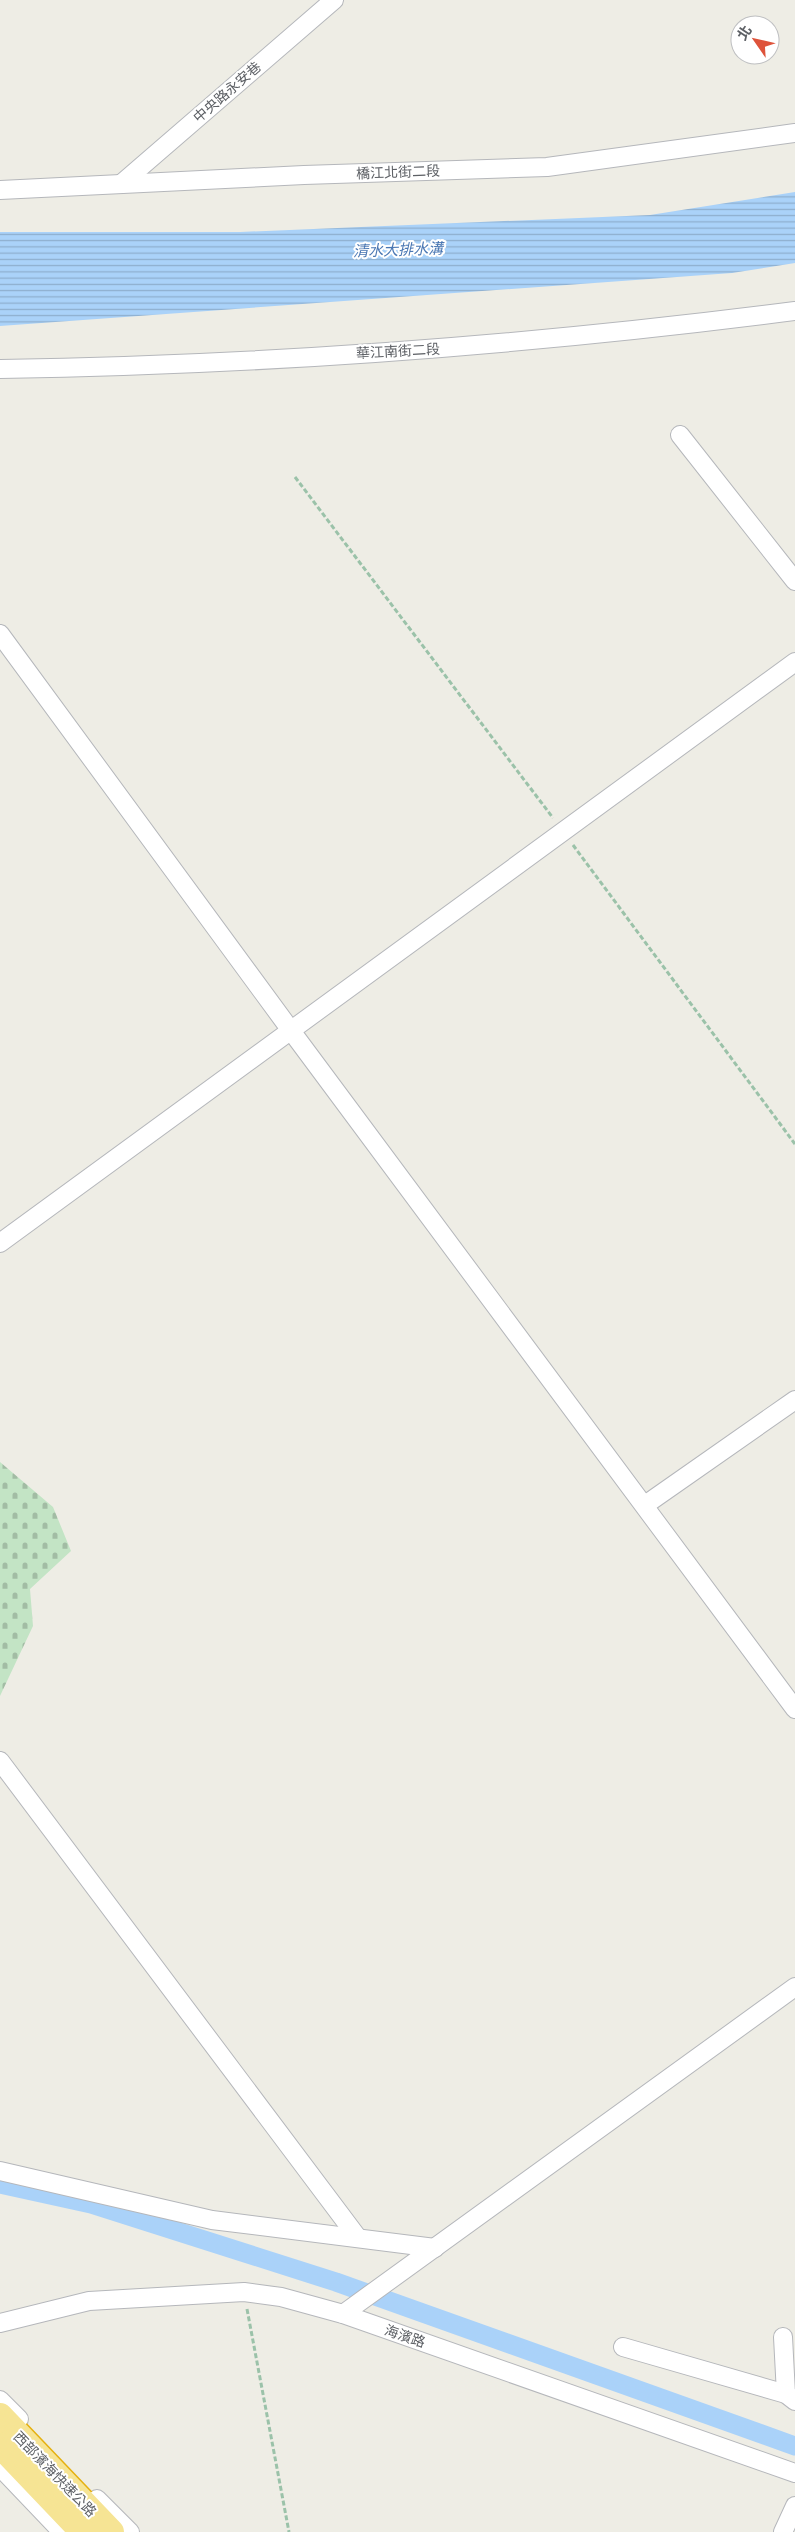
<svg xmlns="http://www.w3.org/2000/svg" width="795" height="2532" viewBox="0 0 795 2532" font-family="'Public Sans','Noto Sans TC',sans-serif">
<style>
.cemetery{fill:url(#cemetery-stones)}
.water{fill:url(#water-rules)}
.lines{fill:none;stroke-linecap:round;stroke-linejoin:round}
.canal{stroke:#aad2f9;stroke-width:19}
.minor-casing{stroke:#b5b7bb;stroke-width:20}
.highway-casing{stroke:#e5b00f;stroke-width:29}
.path{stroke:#9bc2a9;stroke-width:3;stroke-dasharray:5 2.5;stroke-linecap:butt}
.minor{stroke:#fff;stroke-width:18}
.highway{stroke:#f6e494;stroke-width:26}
.labels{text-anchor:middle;stroke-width:4;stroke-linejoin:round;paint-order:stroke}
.street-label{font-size:14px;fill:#5d6065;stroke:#fff}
.water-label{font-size:15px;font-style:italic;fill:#4a77b3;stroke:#fff}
</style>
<defs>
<pattern id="cemetery-stones" width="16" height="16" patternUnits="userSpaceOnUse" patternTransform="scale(1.25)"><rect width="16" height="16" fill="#c3e4c5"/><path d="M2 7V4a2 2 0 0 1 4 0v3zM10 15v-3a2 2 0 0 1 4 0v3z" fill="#a2bca4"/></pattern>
<pattern id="water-rules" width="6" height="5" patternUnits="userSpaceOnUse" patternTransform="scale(1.25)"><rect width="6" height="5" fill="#aad2f9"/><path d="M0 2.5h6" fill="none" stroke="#8eaecd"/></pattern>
</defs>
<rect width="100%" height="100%" fill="#eeede5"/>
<!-- cemetery -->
<path class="cemetery" d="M 0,1462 L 53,1507 L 71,1551 L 30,1589 L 33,1626 L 0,1696 Z"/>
<!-- water -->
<path class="water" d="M 795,192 L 795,263 L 732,273 L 0,326 L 0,232 L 240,232 L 650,215 Z"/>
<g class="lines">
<!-- canal -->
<path class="canal" d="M 0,2184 L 91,2204 L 336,2282 L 795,2446"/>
<!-- minor casing -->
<g class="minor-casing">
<g id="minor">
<path d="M 121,184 L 334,0"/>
<path d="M 0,190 L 304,175 L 547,167 L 795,133"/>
<path d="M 0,369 C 266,365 531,345 795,311"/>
<path d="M 680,435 L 795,581"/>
<path d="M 0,634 L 292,1032 L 795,1709"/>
<path d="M 0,1243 L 795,662"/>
<path d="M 645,1505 L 795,1400"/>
<path d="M 0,1761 L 358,2238"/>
<path d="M 0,2171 L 212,2220 L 435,2248"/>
<path d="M 343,2314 L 795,1987"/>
<path d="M 0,2323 L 89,2301 L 244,2292 L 281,2297 L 343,2314 L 795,2473"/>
<path d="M 783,2337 L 786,2394"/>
<path d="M 623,2347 L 786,2394 L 795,2401"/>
<path d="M 0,2400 L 19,2419"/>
<path d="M 0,2467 L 62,2532"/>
<path d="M 97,2499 L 130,2532"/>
<path d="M 783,2532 L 795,2506"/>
</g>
</g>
<!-- highway casing -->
<g class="highway-casing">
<g id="highway">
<path d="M 0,2416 L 111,2532"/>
<path d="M 0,2445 L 83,2532"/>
</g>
</g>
<!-- path -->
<g class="path">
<path d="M 295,477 L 553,818"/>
<path d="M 573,845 L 795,1144"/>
<path d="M 247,2309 L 289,2532"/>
</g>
<!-- minor -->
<use href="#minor" class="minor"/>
<!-- highway -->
<use href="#highway" class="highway"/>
</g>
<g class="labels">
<!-- street labels -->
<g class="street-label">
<text transform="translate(227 92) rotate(-41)" y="5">中央路永安巷</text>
<text transform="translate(398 172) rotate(-2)" y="5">橋江北街二段</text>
<text transform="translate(398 351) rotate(-3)" y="5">華江南街二段</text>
<text transform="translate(405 2336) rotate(19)" y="5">海濱路</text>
<text transform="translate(55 2474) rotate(46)" y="5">西部濱海快速公路</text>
</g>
<!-- water labels -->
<g class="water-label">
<text transform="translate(398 250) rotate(-2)" y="5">清水大排水溝</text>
</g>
</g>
<!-- north arrow -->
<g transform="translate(755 40) rotate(304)"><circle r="24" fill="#ffffff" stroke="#bebfc1"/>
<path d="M0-4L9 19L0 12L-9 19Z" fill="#de533b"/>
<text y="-8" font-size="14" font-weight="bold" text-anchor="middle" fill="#5d6065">北</text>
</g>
</svg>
